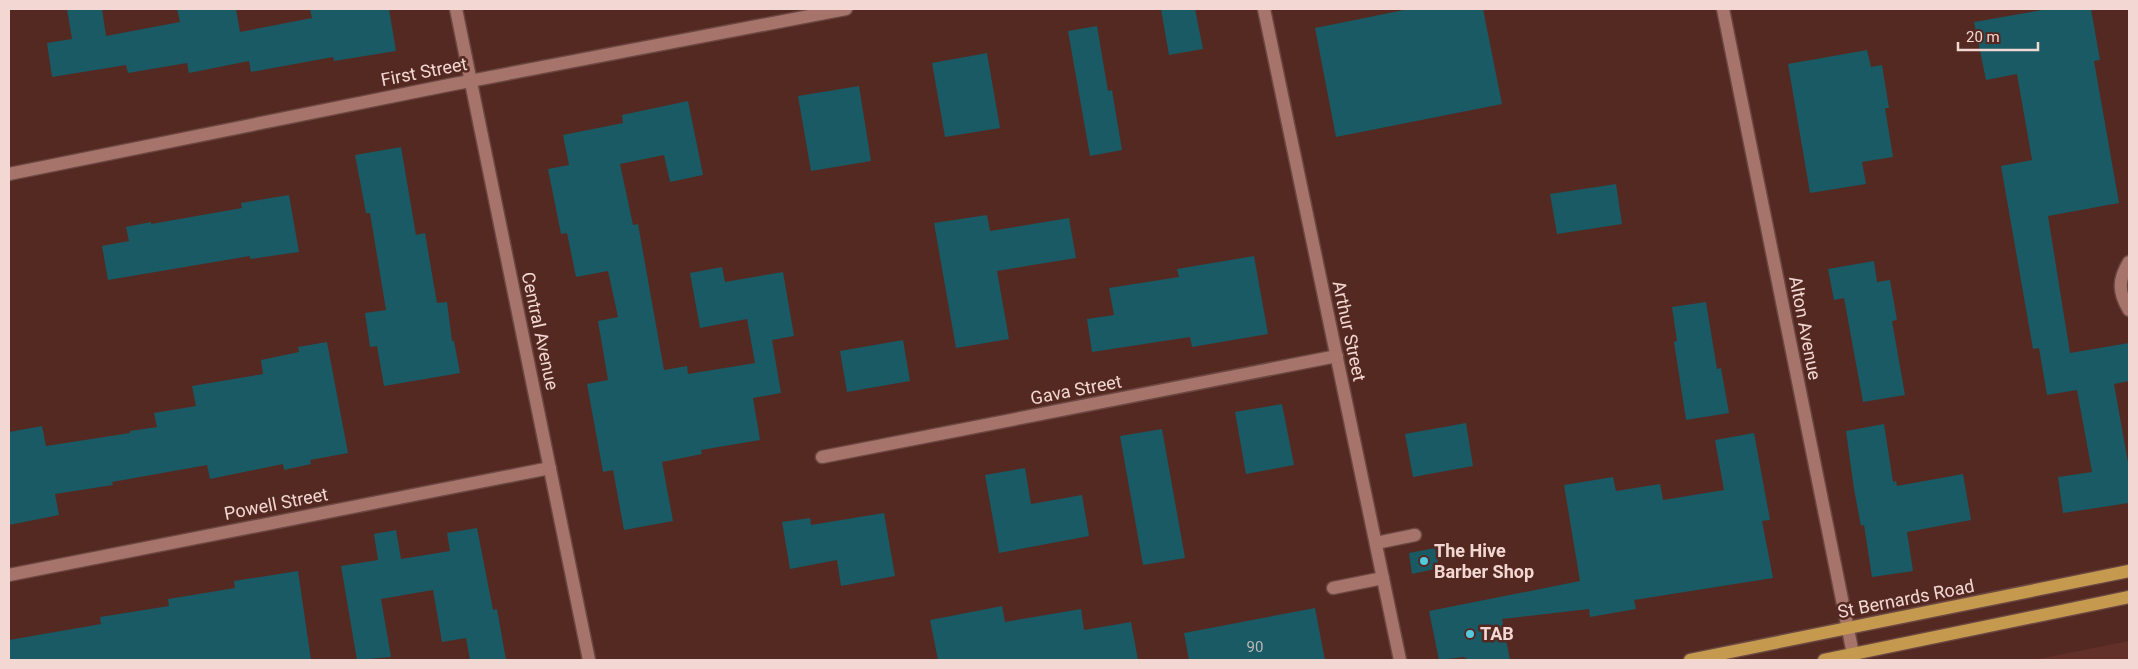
<svg xmlns="http://www.w3.org/2000/svg" width="2138" height="669" viewBox="0 0 2138 669" font-family="Roboto,sans-serif">
<style>
.built{fill:#623028}
.building{fill:#195a64}
.lines{fill:none;stroke-linecap:round;stroke-linejoin:round}
.minor-casing{stroke:#6c4842;stroke-width:15}
.major-casing{stroke:#6c4842;stroke-width:15}
.minor{stroke:#a6746b;stroke-width:12}
.major{stroke:#c59a4e;stroke-width:12}
.poi-dot{fill:#54cade;stroke:#542922;stroke-width:2}
.labels{text-anchor:middle;stroke-width:5;stroke-linejoin:round;paint-order:stroke}
.number-label{font-size:15px;fill:#bcb8b6}
.street-label{font-size:18px;fill:#f3d7d2;stroke:#542922}
.poi-label{font-size:18px;font-weight:bold;fill:#f3d7d2;stroke:#542922;text-anchor:start}
</style>
<rect width="100%" height="100%" fill="#542922"/>
<!-- built -->
<path class="built" d="M 2129,641 L 2129,660 L 2033,660 Z"/>
<!-- building -->
<g class="building">
<path d="M 67,9 L 102,9 L 106,36 L 180,22 L 177,9 L 236,9 L 240,32 L 312,18 L 310,9 L 389,9 L 396,51 L 334,61 L 333,57 L 251,72 L 249,61 L 189,73 L 187,63 L 128,73 L 126,65 L 52,77 L 47,43 L 72,39 Z"/>
<path d="M 1161,9 L 1195,9 L 1203,49 L 1169,55 Z"/>
<path d="M 1409,9 L 1483,9 L 1502,104 L 1336,137 L 1315,28 Z"/>
<path d="M 2048,9 L 2091,9 L 2100,60 L 2094,61 L 2119,203 L 2048,216 L 2070,353 L 2129,343 L 2129,381 L 2114,384 L 2129,468 L 2129,503 L 2063,513 L 2058,477 L 2092,472 L 2077,390 L 2047,395 L 2039,348 L 2033,349 L 2001,166 L 2032,160 L 2017,74 L 1986,80 L 1974,22 Z"/>
<path d="M 1097,26 L 1108,91 L 1112,90 L 1122,150 L 1090,156 L 1068,31 Z"/>
<path d="M 1867,50 L 1871,67 L 1882,65 L 1889,108 L 1885,108 L 1893,157 L 1862,162 L 1866,184 L 1810,193 L 1788,64 Z"/>
<path d="M 987,53 L 1000,128 L 945,137 L 932,63 Z"/>
<path d="M 859,86 L 871,161 L 811,171 L 798,96 Z"/>
<path d="M 688,101 L 703,175 L 670,182 L 664,155 L 620,164 L 633,225 L 638,224 L 664,370 L 687,366 L 688,374 L 755,363 L 747,319 L 700,328 L 690,273 L 722,267 L 725,282 L 783,272 L 794,336 L 772,340 L 781,393 L 753,398 L 760,440 L 701,450 L 702,454 L 662,462 L 673,521 L 624,530 L 613,470 L 603,472 L 587,384 L 608,380 L 598,321 L 618,317 L 608,271 L 576,277 L 567,233 L 561,234 L 548,169 L 569,165 L 563,135 L 623,123 L 622,115 Z"/>
<path d="M 401,147 L 416,235 L 425,233 L 437,303 L 447,302 L 452,341 L 454,341 L 460,373 L 384,386 L 377,346 L 370,347 L 365,313 L 386,310 L 370,213 L 366,213 L 355,155 Z"/>
<path d="M 1616,184 L 1622,224 L 1557,234 L 1550,194 Z"/>
<path d="M 289,195 L 299,252 L 250,259 L 250,256 L 108,280 L 102,246 L 129,241 L 126,227 L 151,222 L 151,224 L 242,208 L 241,203 Z"/>
<path d="M 987,215 L 990,231 L 1069,218 L 1076,258 L 997,271 L 1009,339 L 956,348 L 934,223 Z"/>
<path d="M 1254,256 L 1268,334 L 1192,347 L 1190,337 L 1092,352 L 1087,319 L 1114,315 L 1109,288 L 1179,277 L 1177,269 Z"/>
<path d="M 1874,261 L 1877,282 L 1890,280 L 1897,320 L 1892,321 L 1905,395 L 1863,402 L 1844,298 L 1834,300 L 1828,269 Z"/>
<path d="M 1706,302 L 1717,369 L 1721,368 L 1729,413 L 1686,420 L 1674,342 L 1677,341 L 1672,307 Z"/>
<path d="M 903,340 L 910,381 L 847,392 L 840,351 Z"/>
<path d="M 327,342 L 348,453 L 310,460 L 311,464 L 284,470 L 283,464 L 210,479 L 207,465 L 112,482 L 113,485 L 55,494 L 59,515 L 9,525 L 9,432 L 42,426 L 46,446 L 130,433 L 130,431 L 157,427 L 154,413 L 196,406 L 192,386 L 263,374 L 261,360 L 299,352 L 298,347 Z"/>
<path d="M 1282,404 L 1294,465 L 1246,474 L 1235,412 Z"/>
<path d="M 1466,423 L 1473,466 L 1413,477 L 1405,434 Z"/>
<path d="M 1884,424 L 1893,482 L 1896,481 L 1897,486 L 1963,474 L 1971,520 L 1907,532 L 1913,571 L 1872,577 L 1864,525 L 1861,526 L 1854,489 L 1846,431 Z"/>
<path d="M 1162,429 L 1185,558 L 1143,565 L 1120,436 Z"/>
<path d="M 1754,433 L 1770,520 L 1762,521 L 1773,578 L 1634,600 L 1636,609 L 1590,617 L 1589,609 L 1502,619 L 1510,660 L 1469,660 L 1464,657 L 1439,660 L 1429,611 L 1580,581 L 1564,485 L 1613,477 L 1616,491 L 1660,484 L 1663,500 L 1724,490 L 1715,440 Z"/>
<path d="M 1025,468 L 1031,504 L 1082,495 L 1089,536 L 999,553 L 985,475 Z"/>
<path d="M 884,513 L 895,576 L 841,586 L 837,560 L 790,569 L 782,522 L 810,518 L 811,525 Z"/>
<path d="M 477,528 L 493,610 L 497,609 L 506,660 L 470,660 L 466,638 L 442,642 L 433,590 L 381,599 L 391,657 L 357,660 L 341,566 L 378,560 L 374,534 L 396,530 L 401,559 L 450,551 L 447,533 Z"/>
<path d="M 1435,548 L 1439,568 L 1412,574 L 1409,553 Z"/>
<path d="M 298,571 L 311,660 L 9,660 L 9,640 L 101,624 L 100,617 L 169,606 L 168,599 L 235,588 L 234,581 Z"/>
<path d="M 1002,606 L 1005,622 L 1081,609 L 1084,630 L 1131,622 L 1138,660 L 938,660 L 930,620 Z"/>
<path d="M 1315,608 L 1325,660 L 1189,660 L 1184,633 Z"/>
</g>
<g class="lines">
<!-- minor casing -->
<g class="minor-casing">
<g id="minor">
<path d="M 456,9 L 589,660"/>
<path d="M 1264,9 L 1400,660"/>
<path d="M 1723,9 L 1853,654"/>
<path d="M 9,174 L 449,85 L 846,9"/>
<path d="M 2129,262 C 2118,280 2118,292 2129,310"/>
<path d="M 822,457 L 1337,356"/>
<path d="M 1376,543 L 1415,535"/>
<path d="M 9,575 L 550,468"/>
<path d="M 1333,588 L 1383,578"/>
</g>
</g>
<!-- major casing -->
<g class="major-casing">
<g id="major">
<path d="M 1690,660 L 2129,571"/>
<path d="M 1824,660 L 2129,597"/>
</g>
</g>
<!-- minor -->
<use href="#minor" class="minor"/>
<!-- major -->
<use href="#major" class="major"/>
</g>
<!-- markers -->
<g class="poi-dot">
<circle cx="1424" cy="561" r="5"/>
<circle cx="1470" cy="634" r="5"/>
</g>
<g class="labels">
<!-- number labels -->
<g class="number-label">
<text x="1255" y="652">90</text>
</g>
<!-- street labels -->
<g class="street-label">
<text transform="translate(424 72) rotate(-11)" y="6">First Street</text>
<text transform="translate(1805 328) rotate(79)" y="6">Alton Avenue</text>
<text transform="translate(540 331) rotate(78)" y="6">Central Avenue</text>
<text transform="translate(1349 331) rotate(78)" y="6">Arthur Street</text>
<text transform="translate(1076 390) rotate(-11)" y="6">Gava Street</text>
<text transform="translate(276 504) rotate(-11)" y="6">Powell Street</text>
<text transform="translate(1906 599) rotate(-11)" y="6">St Bernards Road</text>
</g>
<!-- poi labels -->
<g class="poi-label">
<text x="1434" y="557">The Hive<tspan x="1434" dy="21">Barber Shop</tspan></text>
<text x="1480" y="640">TAB</text>
</g>
</g>
<!-- border -->
<rect width="2138" height="669" fill="none" stroke="#f3d7d2" stroke-width="20"/>
<!-- scale -->
<path d="M1958 42v8h80v-8" fill="none" stroke="#f3d7d2" stroke-width="2.5"/>
<text x="1966" y="42" font-size="15" fill="#f3d7d2" stroke="#542922" stroke-width="4" paint-order="stroke">20 m</text>
</svg>
